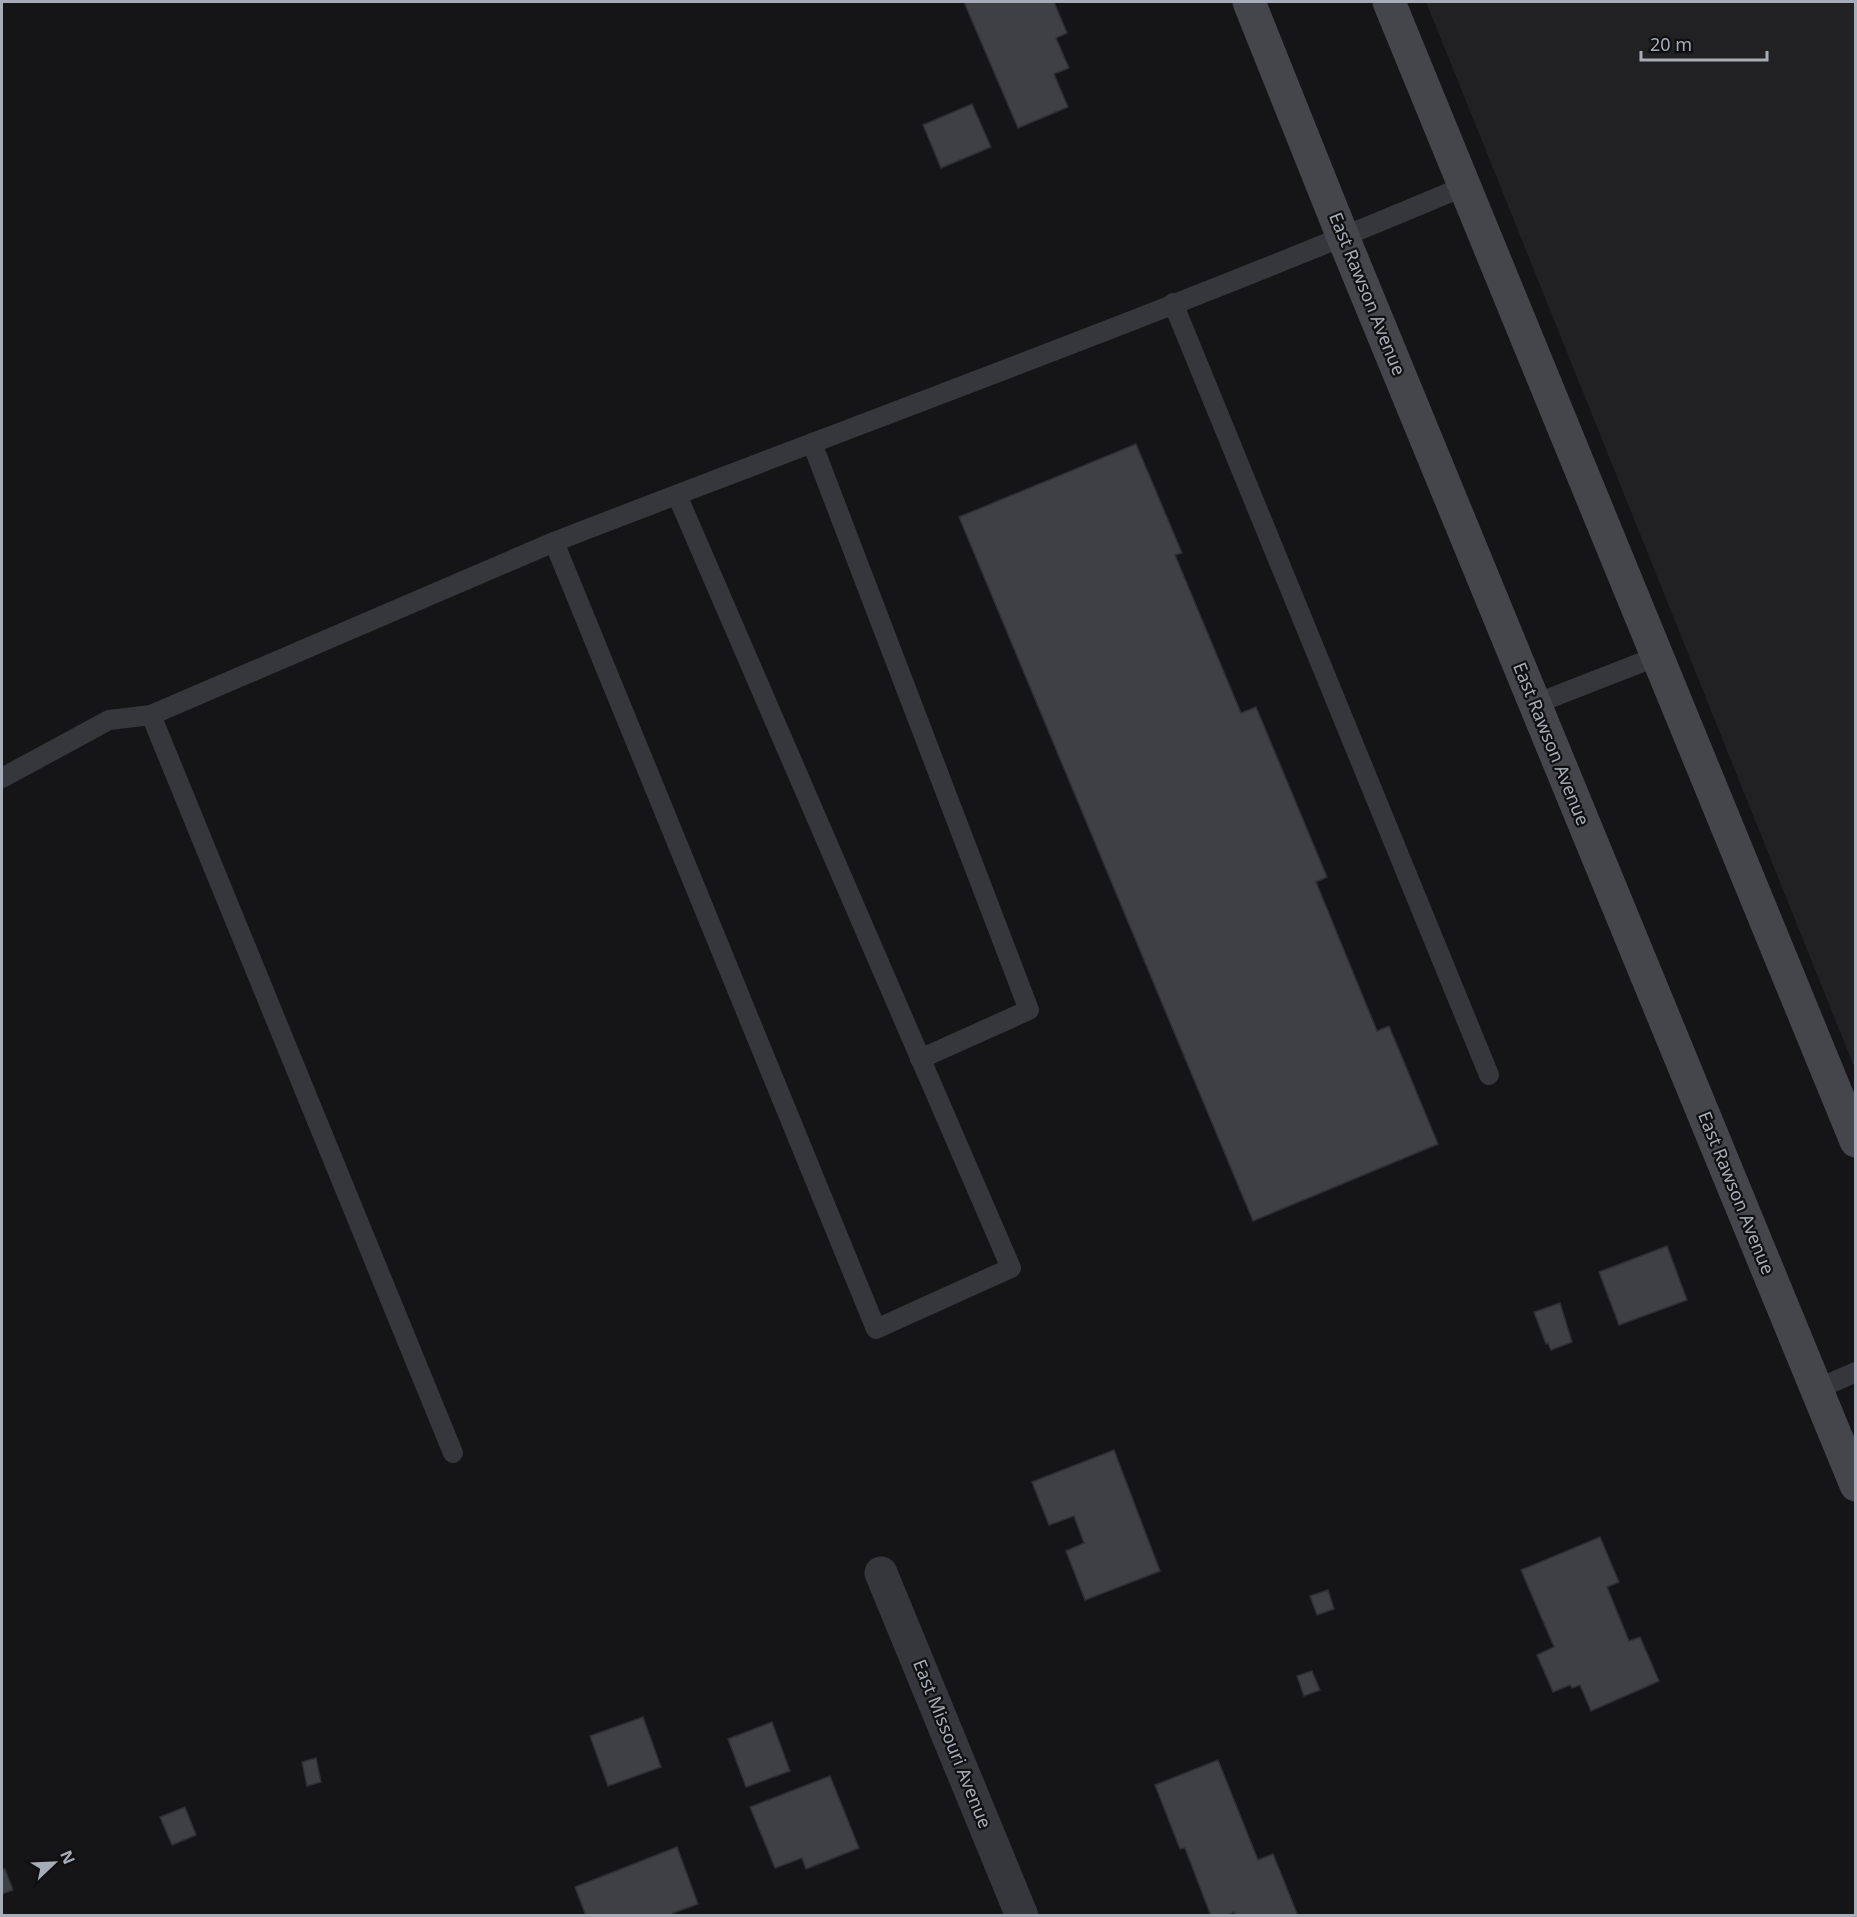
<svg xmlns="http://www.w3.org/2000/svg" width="1857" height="1917" viewBox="0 0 1857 1917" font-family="'Noto Sans',sans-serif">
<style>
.built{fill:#212124}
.building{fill:#3f4044;stroke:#2f2f33;stroke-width:1.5}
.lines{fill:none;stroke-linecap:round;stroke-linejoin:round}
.lane{stroke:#36373c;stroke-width:20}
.street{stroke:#36373c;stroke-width:33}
.secondary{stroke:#44464c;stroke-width:33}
.labels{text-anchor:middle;stroke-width:4.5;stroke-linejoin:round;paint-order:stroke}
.street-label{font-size:18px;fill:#a6adb8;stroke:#101012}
</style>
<rect width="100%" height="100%" fill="#151517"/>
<!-- built -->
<path class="built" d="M 1426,2 L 1855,2 L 1855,1069 L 1495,173 Z"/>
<!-- building -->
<g class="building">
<path d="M 964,2 L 1054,2 L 1067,33 L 1056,38 L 1069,68 L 1054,74 L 1068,107 L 1018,128 Z"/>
<path d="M 972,104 L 991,147 L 941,168 L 923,125 Z"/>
<path d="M 1136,444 L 1182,553 L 1175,555 L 1241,713 L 1256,707 L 1327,877 L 1316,882 L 1377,1031 L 1389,1026 L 1438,1144 L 1253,1221 L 959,517 Z"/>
<path d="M 1667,1246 L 1687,1300 L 1619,1325 L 1599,1272 Z"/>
<path d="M 1560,1303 L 1572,1342 L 1551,1350 L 1548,1343 L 1546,1344 L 1534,1312 Z"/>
<path d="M 1114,1450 L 1160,1571 L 1085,1600 L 1066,1551 L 1084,1543 L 1074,1516 L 1049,1525 L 1032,1482 Z"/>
<path d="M 1600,1537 L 1619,1582 L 1607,1587 L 1629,1641 L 1640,1637 L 1659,1681 L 1591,1711 L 1580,1685 L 1572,1688 L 1570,1685 L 1553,1692 L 1537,1655 L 1554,1647 L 1521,1570 Z"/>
<path d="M 1328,1590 L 1334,1609 L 1317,1615 L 1310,1596 Z"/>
<path d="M 1312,1671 L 1320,1690 L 1304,1696 L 1297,1676 Z"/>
<path d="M 643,1717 L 661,1767 L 608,1786 L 590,1736 Z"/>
<path d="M 772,1722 L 790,1771 L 746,1787 L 728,1739 Z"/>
<path d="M 316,1758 L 321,1782 L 307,1786 L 302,1762 Z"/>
<path d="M 1218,1760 L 1258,1860 L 1273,1854 L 1298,1916 L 1236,1916 L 1234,1912 L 1226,1916 L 1211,1916 L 1185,1848 L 1180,1849 L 1155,1785 Z"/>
<path d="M 830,1776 L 859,1848 L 806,1869 L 802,1858 L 775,1868 L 750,1807 Z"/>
<path d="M 185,1807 L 196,1835 L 172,1845 L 160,1817 Z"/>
<path d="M 677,1847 L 698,1904 L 673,1913 L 673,1916 L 586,1916 L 575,1887 Z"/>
<path d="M 5,1869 L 13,1890 L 2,1894 L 2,1870 Z"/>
</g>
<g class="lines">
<!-- lane -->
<g class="lane">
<path d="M 1173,303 L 1489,1075"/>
<path d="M 812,443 L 1029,1010 L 920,1059"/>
<path d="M 677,495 L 1011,1268 L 876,1329 L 554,542 C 858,424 1165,313 1465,186"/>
<path d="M 1535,704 L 1658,656"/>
<path d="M 2,778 L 109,720 L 151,715"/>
<path d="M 1817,1389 L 1856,1372"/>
<path d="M 453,1453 L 151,715 L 554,542"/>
</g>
<!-- street -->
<path class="street" d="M 881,1573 L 1022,1916"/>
<!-- secondary -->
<g class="secondary">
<path d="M 1249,2 L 1343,237 L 1856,1485"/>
<path d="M 1389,2 L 1856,1141"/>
</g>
</g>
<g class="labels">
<!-- street labels -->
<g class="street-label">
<text transform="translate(1367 294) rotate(68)" y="6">East Rawson Avenue</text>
<text transform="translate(1551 744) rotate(68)" y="6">East Rawson Avenue</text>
<text transform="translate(1736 1193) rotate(68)" y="6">East Rawson Avenue</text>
<text transform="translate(952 1744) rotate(68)" y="6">East Missouri Avenue</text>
</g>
</g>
<!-- border -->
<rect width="1857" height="1917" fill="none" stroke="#a6adb8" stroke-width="6"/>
<!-- north arrow -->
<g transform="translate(54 1863) rotate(67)" stroke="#101012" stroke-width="4.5" paint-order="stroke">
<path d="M0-4.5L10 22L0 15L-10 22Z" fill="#a6adb8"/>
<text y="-9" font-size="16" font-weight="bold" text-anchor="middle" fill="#a6adb8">N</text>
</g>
<!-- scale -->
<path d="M1641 51v9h126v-9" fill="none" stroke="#a6adb8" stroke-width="3"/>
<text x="1650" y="51" font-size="18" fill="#a6adb8" stroke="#101012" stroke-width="4.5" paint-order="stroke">20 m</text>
</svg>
